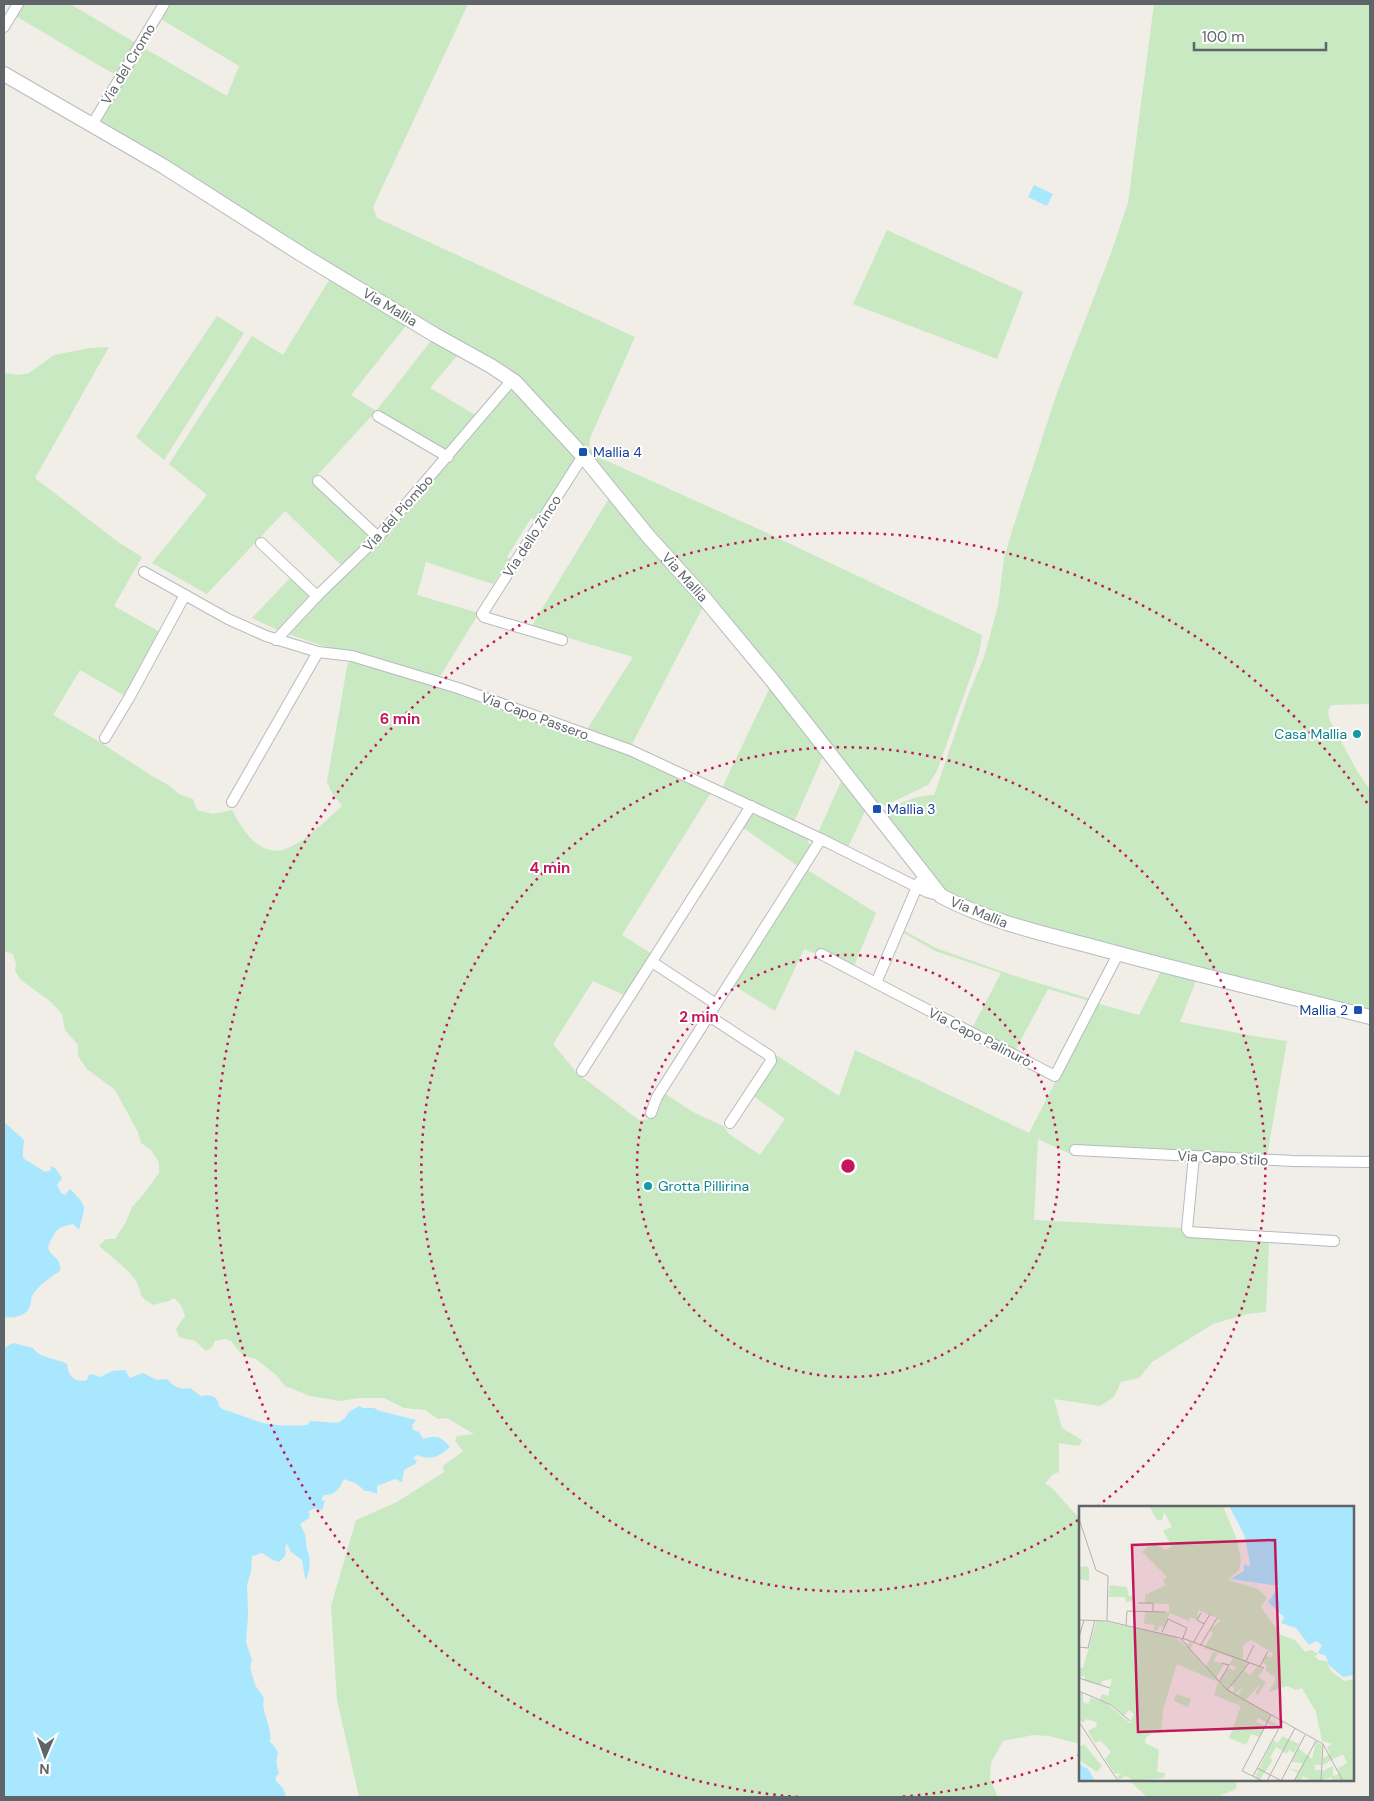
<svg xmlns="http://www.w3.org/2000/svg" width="1374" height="1801" viewBox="0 0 1374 1801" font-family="'DM Sans',sans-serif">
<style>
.green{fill:#c9e9c3}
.water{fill:#a9e7ff}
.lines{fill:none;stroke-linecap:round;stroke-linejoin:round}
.street-casing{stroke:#b7babe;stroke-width:12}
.secondary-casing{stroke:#b5bbbf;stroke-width:16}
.street{stroke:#fff;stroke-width:10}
.secondary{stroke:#fff;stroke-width:14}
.ring{fill:none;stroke:#c2185b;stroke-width:2.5;stroke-dasharray:2.5 5}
.transit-dot{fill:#1a4fb4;stroke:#fff;stroke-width:2}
.culture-dot{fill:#0f9aa8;stroke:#fff;stroke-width:2}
.labels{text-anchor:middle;stroke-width:4;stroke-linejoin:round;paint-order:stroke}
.street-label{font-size:14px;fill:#5e6468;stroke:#fff}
.transit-label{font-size:14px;fill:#164399;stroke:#fff;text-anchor:start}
.culture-label{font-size:14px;fill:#0d838f;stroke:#fff;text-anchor:end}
.inset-road{fill:none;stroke:#b2b2b0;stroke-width:1}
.view{fill:#c2185b;fill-opacity:0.15;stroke:#c2185b;stroke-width:2.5}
.inset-edge{fill:none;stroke:#5e6468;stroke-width:2.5}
.centre{fill:#c2185b;stroke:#fff;stroke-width:2.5}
.ring-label{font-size:15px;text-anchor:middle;font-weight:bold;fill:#c2185b;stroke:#fff;stroke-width:4;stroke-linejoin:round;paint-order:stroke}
</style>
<rect width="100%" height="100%" fill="#f1ede7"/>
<!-- green -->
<g class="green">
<path d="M 22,4 L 70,4 L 136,43 L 117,76 L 14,15 Z"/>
<path d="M 169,4 L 468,4 L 373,207 L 377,218 L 635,337 L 590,438 L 589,447 L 596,456 L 765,532 L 982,635 L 979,653 L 937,771 L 928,785 L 886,805 L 879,806 L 530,392 L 98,124 L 141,50 L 144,48 L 227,96 L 239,66 L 161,19 Z"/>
<path d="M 1154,4 L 1370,4 L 1370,704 L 1331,705 C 1327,711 1328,714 1330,721 L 1357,771 L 1370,790 L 1370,1013 L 997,916 L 943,891 L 884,815 C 892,804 921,794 934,795 L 969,693 L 984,657 L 998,606 L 1004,559 L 1012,531 L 1057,393 L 1111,253 L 1128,203 Z"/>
<path d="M 887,230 L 1023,292 L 997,359 L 853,304 Z"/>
<path d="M 331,277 L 408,323 L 351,395 L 376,411 L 434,337 L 460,352 L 430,388 L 477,416 L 444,452 L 376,411 L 312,481 L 370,535 L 370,539 L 343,567 L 285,511 L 207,594 L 152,563 L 207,495 L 169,464 L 252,336 L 283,355 Z"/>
<path d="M 217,316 L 244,333 L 164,460 L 136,437 Z"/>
<path d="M 109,347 L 35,478 L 118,542 L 142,557 L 114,606 L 160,632 L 125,696 L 80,670 L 53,715 L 98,741 L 152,776 L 170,786 L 179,794 L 193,799 L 197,810 L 213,814 L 232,810 C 269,882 299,844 342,806 L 332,793 L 327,782 L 347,667 L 349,662 L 353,659 L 493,704 L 621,752 L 712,791 L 622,935 L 652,954 L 626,996 L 593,981 L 553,1044 L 577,1073 L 639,1120 C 661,1120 658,1110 664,1093 L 693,1112 L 723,1126 L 729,1134 L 760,1155 L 785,1119 L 752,1095 L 774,1061 L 776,1055 L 839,1096 L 855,1050 L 1029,1133 L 1096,1003 L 1139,1015 L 1162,969 L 1197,978 L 1180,1022 L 1259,1037 L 1287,1041 L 1267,1156 L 1075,1147 L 1068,1153 L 1038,1139 L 1034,1220 L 1183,1228 L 1269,1241 L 1266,1312 L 1247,1314 L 1213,1324 L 1152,1362 L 1139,1378 L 1121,1382 L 1114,1397 L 1100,1406 L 1054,1399 L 1062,1428 L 1082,1440 L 1079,1446 L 1059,1443 L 1059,1472 L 1052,1475 L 1045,1484 L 1050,1486 L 1080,1519 L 1080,1744 L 1049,1736 L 1033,1735 L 1003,1741 L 991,1763 L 990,1779 L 998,1797 L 359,1797 L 337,1700 L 331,1606 L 356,1520 L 397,1502 L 444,1472 L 443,1466 L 463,1451 L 455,1441 L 457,1436 L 474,1434 L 447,1418 L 438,1419 L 425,1410 L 404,1408 L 384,1398 L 359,1398 L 340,1401 L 310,1396 L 285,1386 L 276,1375 L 256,1359 L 244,1356 L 237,1349 L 231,1341 L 225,1339 L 215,1341 L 212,1347 L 206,1351 L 195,1341 L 179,1337 L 176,1329 L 185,1316 C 183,1308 180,1303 174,1298 C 168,1303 161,1302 154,1305 C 136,1296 144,1295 136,1281 C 130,1270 109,1255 99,1246 L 106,1239 L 115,1239 L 126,1222 L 132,1207 L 143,1195 L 159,1173 L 159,1162 L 151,1150 L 141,1143 L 138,1132 L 115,1090 L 87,1069 L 78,1056 L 78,1045 L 65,1030 L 62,1014 L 51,1002 L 21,980 L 15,971 L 16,964 L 13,954 L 4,951 L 4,373 L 19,375 L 29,373 L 54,355 L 90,348 Z"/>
<path d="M 512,385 L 579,456 L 538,522 L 531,518 L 507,557 L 510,559 L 493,584 L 426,562 L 417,595 L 479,613 L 439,678 L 335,650 L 288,634 L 485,417 L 492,414 L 492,408 Z"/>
<path d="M 611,495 L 704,605 L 631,746 L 586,731 L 633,657 L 531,627 Z"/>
<path d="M 292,576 L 313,596 L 280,631 L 252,618 Z"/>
<path d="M 771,685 L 824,754 L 794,822 L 722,788 Z"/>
<path d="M 843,777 L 867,807 L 848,847 L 818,833 Z"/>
<path d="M 754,811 L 809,839 L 807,842 L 812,845 L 799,867 L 742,827 Z"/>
<path d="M 806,869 L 876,913 L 854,966 L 825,951 L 817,950 L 813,953 L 804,949 L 775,1011 L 733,985 Z"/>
<path d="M 903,930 L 936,948 L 1012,975 L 1091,999 L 1089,1001 L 1048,989 L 1015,1051 L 972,1028 L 1001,973 L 935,951 L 902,932 Z"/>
<path d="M 1129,1780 L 1237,1780 L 1236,1789 L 1217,1797 L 1147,1797 Z"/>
</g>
<!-- water -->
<g class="water">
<path d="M 1034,185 L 1053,194 L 1047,206 L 1028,197 Z"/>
<path d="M 4,1122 L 24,1140 L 23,1150 L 23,1158 L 45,1172 L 51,1170 L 51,1166 L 55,1168 L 62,1178 L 57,1185 L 61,1193 L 65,1195 L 70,1189 C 90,1209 84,1206 79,1230 L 73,1224 C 58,1228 58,1227 51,1240 C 41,1256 63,1254 60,1271 C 51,1277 39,1285 33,1294 C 31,1297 31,1302 30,1306 C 26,1317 14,1318 4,1317 Z"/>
<path d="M 13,1343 L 33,1348 C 39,1358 56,1358 67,1364 C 68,1376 75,1383 87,1380 L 88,1376 L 91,1374 L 100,1377 L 112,1371 L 125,1370 L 130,1378 L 143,1373 L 157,1380 L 167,1379 C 174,1387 180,1390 190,1388 L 201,1396 C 209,1394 218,1395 219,1406 L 222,1409 C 236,1413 249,1419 263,1423 C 277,1426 292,1426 307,1425 L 310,1421 L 338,1423 L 345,1418 L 349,1412 L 359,1406 L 363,1408 L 374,1408 L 380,1411 L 416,1420 L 412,1425 L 413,1430 L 419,1432 L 423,1439 C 437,1435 440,1436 450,1447 C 437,1458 432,1460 416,1455 L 413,1459 L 417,1460 L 415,1464 L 404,1470 L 402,1482 L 395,1479 L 377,1486 L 377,1494 L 369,1491 L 365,1491 L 357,1484 L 344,1479 C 339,1489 336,1495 324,1495 L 321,1500 L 325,1501 L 322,1510 C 317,1508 312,1508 308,1512 L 310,1514 L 309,1518 L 300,1524 L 305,1534 L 307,1550 C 312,1559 309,1569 307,1579 L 305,1578 L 302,1560 L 291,1552 L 287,1544 L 285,1548 C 287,1556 285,1557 279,1562 L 273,1560 L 262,1553 L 252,1556 L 251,1571 L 247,1585 L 248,1615 L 246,1642 L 252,1660 L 250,1667 L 255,1685 L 264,1698 C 260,1712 273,1727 270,1742 C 283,1754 275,1754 277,1765 C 277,1768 279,1771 279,1774 L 276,1776 L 276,1781 L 283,1788 L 286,1797 L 4,1797 L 4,1348 Z"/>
</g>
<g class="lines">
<!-- street casing -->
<g class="street-casing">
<g id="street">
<path d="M 4,27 L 18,4"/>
<path d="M 92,125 L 164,4"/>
<path d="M 378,416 L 448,457"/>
<path d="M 318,481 L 378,537"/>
<path d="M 261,543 L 317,596"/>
<path d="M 144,572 L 228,619 L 266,636 L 318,652 L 352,656 L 458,688 L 630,750 L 821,839 L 927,892 L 941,896"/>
<path d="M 276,640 L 317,596 L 378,537 L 512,380"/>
<path d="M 562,640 L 484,617 L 482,614 L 581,459 L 584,457"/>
<path d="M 105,738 L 129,698 L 185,595"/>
<path d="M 232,802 L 318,652"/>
<path d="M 919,882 L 876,983 L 1055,1076 L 1118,954"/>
<path d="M 821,954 L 876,983"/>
<path d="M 652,962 L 716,1004"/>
<path d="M 709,1016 L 770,1056 L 771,1061 L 730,1123"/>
<path d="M 582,1071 L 751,806"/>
<path d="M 651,1113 L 657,1097 L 821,839"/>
<path d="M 1075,1150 L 1293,1161 L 1370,1162"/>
<path d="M 1194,1156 L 1187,1229 L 1189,1232 L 1334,1241"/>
</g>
</g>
<!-- secondary casing -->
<g class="secondary-casing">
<path id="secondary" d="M 4,74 L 163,166 L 301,254 L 435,335 L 491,366 L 515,382 L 584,457 L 648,536 L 704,598 L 772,680 L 941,896 C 990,922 1045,934 1098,948 C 1189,973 1280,994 1370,1017"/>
</g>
<!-- street -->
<use href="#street" class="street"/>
<!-- secondary -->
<use href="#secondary" class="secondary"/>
</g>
<!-- distance rings -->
<g class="ring">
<circle cx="848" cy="1166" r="211"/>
<path d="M1078 1520A422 422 0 1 1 1099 1505"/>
<path d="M1080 1755A633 633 0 0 1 898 1797M798 1797A633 633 0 1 1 1370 807"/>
</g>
<!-- markers -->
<g class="transit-dot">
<rect x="578" y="447" width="10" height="10" rx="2.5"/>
<rect x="872" y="804" width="10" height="10" rx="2.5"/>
<rect x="1353" y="1005" width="10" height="10" rx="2.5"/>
</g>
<g class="culture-dot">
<circle cx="1357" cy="734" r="5"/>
<circle cx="648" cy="1186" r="5"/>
</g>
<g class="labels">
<!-- street labels -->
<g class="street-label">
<text transform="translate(128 64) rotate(-59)" y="5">Via del Cromo</text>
<text transform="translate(390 307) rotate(31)" y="5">Via Mallia</text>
<text transform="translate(398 513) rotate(-48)" y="5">Via del Piombo</text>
<text transform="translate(532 536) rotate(-57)" y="5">Via dello Zinco</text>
<text transform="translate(685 577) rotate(48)" y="5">Via Mallia</text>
<text transform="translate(535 716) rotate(20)" y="5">Via Capo Passero</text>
<text transform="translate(979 912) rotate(22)" y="5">Via Mallia</text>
<text transform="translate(980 1037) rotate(27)" y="5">Via Capo Palinuro</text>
<text transform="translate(1223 1158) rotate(3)" y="5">Via Capo Stilo</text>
</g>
<!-- transit labels -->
<g class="transit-label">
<text x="593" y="457">Mallia 4</text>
<text x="887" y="814">Mallia 3</text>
<text x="1348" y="1015" text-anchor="end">Mallia 2</text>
</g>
<!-- culture labels -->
<g class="culture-label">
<text x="1347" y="739">Casa Mallia</text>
<text x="658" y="1191" text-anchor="start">Grotta Pillirina</text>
</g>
</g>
<!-- overview -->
<g transform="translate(1079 1506)">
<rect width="275" height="275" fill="#f1ede7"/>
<path d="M 70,0 L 144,0 L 158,34 L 162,55 L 160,64 L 149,74 L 179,83 L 188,92 L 182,101 L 202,129 L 216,134 L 226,146 L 232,144 L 239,148 L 236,150 L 239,154 L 248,155 L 251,164 L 265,175 L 275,173 L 275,275 L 253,275 L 253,271 L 243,274 L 243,265 L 254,260 L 254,270 L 260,268 L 259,262 L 268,257 L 264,248 L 244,259 L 244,252 L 251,248 L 248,241 L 253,238 L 243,235 L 237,206 L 223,182 L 217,184 L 208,180 L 190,186 L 197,172 L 186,164 L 188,159 L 183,156 L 187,149 L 192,152 L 194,147 L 172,134 L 164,139 L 164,153 L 170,156 L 164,164 L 171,169 L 179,160 L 185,163 L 179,171 L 187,176 L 179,189 L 176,188 L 181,178 L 167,194 L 159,189 L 164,181 L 156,188 L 153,186 L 156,182 L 151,179 L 148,183 L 140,176 L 149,162 L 156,164 L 157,161 L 150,159 L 154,152 L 125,142 L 134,127 L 131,124 L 141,115 L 138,112 L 119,104 L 118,114 L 111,111 L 110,115 L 91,107 L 85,121 L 80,120 L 78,125 L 74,124 L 76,119 L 65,118 L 66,106 L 90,106 L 90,98 L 66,97 L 66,89 L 87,79 L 84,75 L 88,71 L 63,46 L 73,37 L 87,44 L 93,40 L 84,25 L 93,21 L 85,6 L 83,14 L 78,14 ZM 8,60 L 10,63 L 10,75 L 1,73 L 0,65 L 0,61 ZM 31,79 L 48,81 L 50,90 L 56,90 L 53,95 L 47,96 L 46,91 L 29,91 ZM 18,114 L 95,130 L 107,141 L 111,136 L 114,138 L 111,143 L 130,165 L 127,161 L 134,146 L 139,147 L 134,155 L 145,158 L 137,172 L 140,177 L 192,209 L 189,214 L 201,220 L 199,223 L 179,212 L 177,216 L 186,220 L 180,231 L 172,228 L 167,239 L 150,232 L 162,200 L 135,189 L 139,176 L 98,158 L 84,204 L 82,227 L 73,227 L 67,231 L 66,237 L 80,244 L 78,266 L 86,267 L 85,272 L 55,275 L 47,270 L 40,274 L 38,271 L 43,267 L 36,268 L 26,253 L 32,246 L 22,235 L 16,237 L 9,225 L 18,220 L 17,216 L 7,213 L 5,216 L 0,215 L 0,185 L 4,187 L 4,196 L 9,198 L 12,192 L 27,197 L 51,217 L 55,208 L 50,204 L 45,210 L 50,214 L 32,198 L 21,194 L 23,188 L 29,190 L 33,173 L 23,175 L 22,179 L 5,175 L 6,169 L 0,172 L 0,161 L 4,162 ZM 97,188 L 112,193 L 109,201 L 95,195 ZM 203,230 L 220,238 L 215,247 L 210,244 L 208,248 L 197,241 L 191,252 L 194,254 L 181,273 L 176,271 L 194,234 L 199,237 ZM 237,236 L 243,239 L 242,259 L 236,259 L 236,264 L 242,264 L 242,274 L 233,275 L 224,270 L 222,275 L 215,275 L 219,267 L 209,262 L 220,265 L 224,257 L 212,256 L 219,242 L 233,253 ZM 5,238 L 23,260 L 18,266 L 0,254 L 0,241 Z" fill="#c9e9c3"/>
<path d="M 150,0 L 275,0 L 275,169 L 264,171 L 250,159 L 247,150 L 239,147 L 243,139 L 237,135 L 230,139 L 217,122 L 202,117 L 205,111 L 189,96 L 200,80 L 151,73 L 165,65 L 165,58 L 170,61 L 171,57 L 165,28 ZM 0,258 L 9,263 L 16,275 L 0,275 Z" fill="#a9e7ff"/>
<path class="inset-road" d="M 0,13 L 17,64 L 29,70 L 28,115M 59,97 L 74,97 L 74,105M 122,107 L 118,114 L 125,118M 0,114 L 28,115 L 101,132 L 148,184 L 244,238 L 242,275M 47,119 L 48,105 L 86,106M 83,126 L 89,113 L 108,122 L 103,134M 0,131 L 5,114M 103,132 L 185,162M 114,137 L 131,108M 121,140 L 138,112M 0,141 L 9,142 L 16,114M 167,155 L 175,139M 181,160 L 189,145M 0,172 L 31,182M 140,176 L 150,159 L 142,157M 148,184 L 171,156M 0,185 L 32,199 L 51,215M 0,216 L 39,275M 244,238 L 264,275M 178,262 L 201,274M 174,270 L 204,215M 184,275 L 163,265 L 192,209M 188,275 L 216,222M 202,275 L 226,229M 215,275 L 237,235"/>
<path class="view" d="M 196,34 L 202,221 L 59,226 L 53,39 Z"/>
<rect width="275" height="275" class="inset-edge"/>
</g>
<circle cx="848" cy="1166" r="8" class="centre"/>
<g class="ring-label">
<text x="400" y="724">6 min</text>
<text x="550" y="873">4 min</text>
<text x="699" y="1022">2 min</text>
</g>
<!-- border -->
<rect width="1374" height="1801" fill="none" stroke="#5e6468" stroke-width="10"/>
<!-- north arrow -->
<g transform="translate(45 1756) rotate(182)" stroke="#ffffff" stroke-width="4" paint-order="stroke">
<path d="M0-4L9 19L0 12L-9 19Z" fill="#5e6468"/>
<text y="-8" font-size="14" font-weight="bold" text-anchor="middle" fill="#5e6468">N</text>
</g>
<!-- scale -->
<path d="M1194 42v8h132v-8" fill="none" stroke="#5e6468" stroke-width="2.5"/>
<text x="1202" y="42" font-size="15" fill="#5e6468" stroke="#ffffff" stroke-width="4" paint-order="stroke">100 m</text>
</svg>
